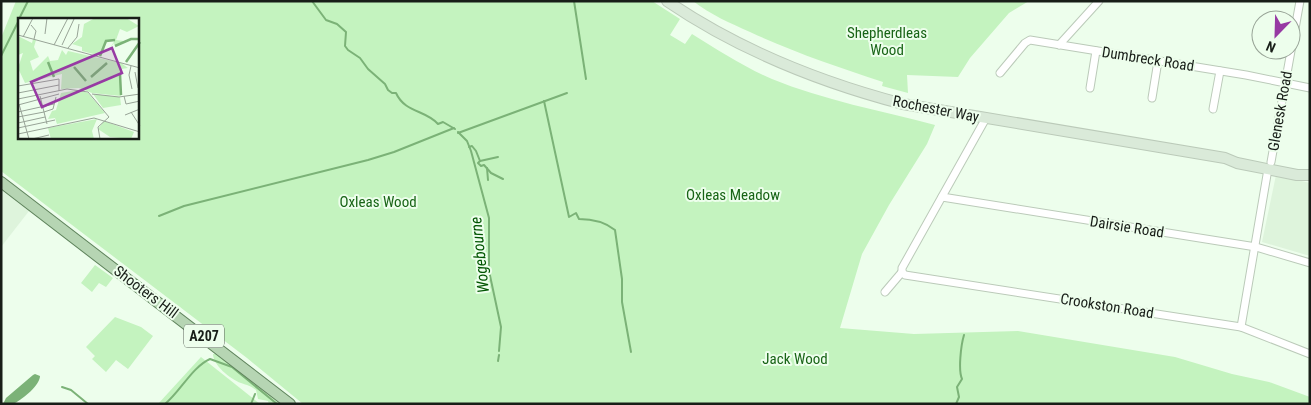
<svg xmlns="http://www.w3.org/2000/svg" width="1311" height="405" viewBox="0 0 1311 405" font-family="'Roboto Condensed',sans-serif">
<style>
.built{fill:#def4dc}
.green{fill:#c4f3bf;fill-rule:evenodd}
.water{fill:#7bb277}
.lines{fill:none;stroke-linecap:round;stroke-linejoin:round}
.stream{stroke:#7bb277;stroke-width:2}
.street-casing{stroke:#bbcab9;stroke-width:9}
.secondary-casing{stroke:#bbcab9;stroke-width:12}
.primary-casing{stroke:#5f835c;stroke-width:12}
.street{stroke:#fff;stroke-width:7}
.secondary{stroke:#daead9;stroke-width:10}
.primary{stroke:#b6d5b3;stroke-width:10}
.labels{text-anchor:middle;stroke-width:4;stroke-linejoin:round;paint-order:stroke}
.shield{fill:#edfeec;stroke:#586158;stroke-width:1}
.shield-label{font-size:14px;font-weight:bold;fill:#181e18}
.park-label{font-size:15px;fill:#186416;stroke:#edfeec}
.street-label{font-size:15px;fill:#181e18;stroke:#edfeec}
.water-label{font-size:16px;font-style:italic;fill:#005501;stroke:#edfeec}
.inset-river{fill:none;stroke:#7bb277;stroke-width:2.5}
.inset-road{fill:none;stroke:#98a497;stroke-width:1}
.view{fill:#973aa3;fill-opacity:0.15;stroke:#973aa3;stroke-width:2.5}
.inset-edge{fill:none;stroke:#181e18;stroke-width:2.5}
</style>
<rect width="100%" height="100%" fill="#edfeec"/>
<!-- built -->
<g class="built">
<path d="M 1276,175 L 1310,183 L 1310,256 L 1262,242 Z"/>
<path d="M 1,190 L 29,211 L 1,247 Z"/>
</g>
<!-- green -->
<g class="green">
<path d="M 16,1 L 652,1 L 680,19 L 670,35 L 685,44 L 692,34 C 718,50 744,67 772,79 C 823,100 882,111 935,125 L 927,144 L 889,205 L 862,254 L 840,328 L 914,334 L 1018,331 L 1175,357 L 1232,374 L 1269,382 L 1310,397 L 1310,404 L 303,404 L 247,358 L 1,171 L 1,38 ZM 19,19 L 138,19 L 138,138 L 19,138 Z"/>
<path d="M 693,1 L 1029,1 L 1009,13 L 970,58 L 958,77 L 907,75 L 908,93 L 882,86 L 883,82 C 838,67 793,52 750,32 C 730,23 711,15 693,1 Z"/>
<path d="M 95,265 L 113,278 L 106,287 L 99,283 L 92,292 L 81,283 Z"/>
<path d="M 115,317 L 141,327 L 153,336 L 128,369 L 116,360 L 106,372 L 92,359 L 95,356 L 86,347 Z"/>
<path d="M 213,354 L 217,354 L 280,404 L 269,404 L 268,401 L 258,399 L 256,390 C 251,386 247,385 241,383 C 230,379 213,365 213,354 Z"/>
<path d="M 201,357 L 260,404 L 158,404 Z"/>
</g>
<!-- water -->
<path class="water" d="M 35,374 L 40,376 C 40,385 23,399 15,403 C 12,405 7,404 3,404 L 6,398 L 33,375 Z"/>
<g class="lines">
<!-- stream -->
<g class="stream">
<path d="M 312,1 L 326,20 L 337,24 L 346,32 L 345,46 L 348,50 L 360,58 L 368,69 L 385,84 L 388,90 L 392,93 L 396,93 C 405,113 426,110 438,124 L 443,122 L 455,129"/>
<path d="M 574,1 L 586,79"/>
<path d="M 19,19 L 28,1"/>
<path d="M 1,56 L 19,20"/>
<path d="M 544,101 L 569,217 L 576,213 L 579,219 C 592,219 605,222 615,230 L 622,279 L 622,302 L 631,352"/>
<path d="M 458,132 L 467,141 L 471,151 L 489,218 L 489,271 L 501,327 L 499,351"/>
<path d="M 458,133 L 567,93"/>
<path d="M 469,147 L 472,146 L 476,151 L 480,161 L 478,163 L 481,166 L 484,165 L 491,173 L 503,179"/>
<path d="M 480,161 L 498,157"/>
<path d="M 487,168 L 488,180"/>
<path d="M 159,216 L 184,206 L 368,160 L 394,152 L 454,128"/>
<path d="M 498,361 L 499,355"/>
<path d="M 62,387 L 71,390 L 88,404"/>
<path d="M 165,404 C 180,392 192,367 210,359 L 232,367 L 277,404"/>
<path d="M 251,404 L 255,394"/>
<path d="M 956,404 L 959,397 L 957,387 L 962,379 C 958,370 961,345 964,335"/>
</g>
<!-- street casing -->
<g class="street-casing">
<g id="street">
<path d="M 1059,45 L 1099,1"/>
<path d="M 1000,73 L 1025,43 L 1030,40 L 1246,75 L 1310,88"/>
<path d="M 1090,88 L 1096,51"/>
<path d="M 1152,98 L 1158,61"/>
<path d="M 1213,109 L 1220,71"/>
<path d="M 986,118 L 902,268 L 902,272 L 905,275 L 1241,327 L 1310,354"/>
<path d="M 1271,162 L 1300,1"/>
<path d="M 942,197 L 1256,247 L 1310,263"/>
<path d="M 885,292 L 902,272"/>
<path d="M 1241,327 L 1268,169"/>
</g>
</g>
<!-- secondary casing -->
<g class="secondary-casing">
<path id="secondary" d="M 667,1 C 739,50 819,82 903,104 L 1225,158 L 1237,163 L 1297,175 L 1310,175"/>
</g>
<!-- primary casing -->
<g class="primary-casing">
<path id="primary" d="M 1,182 L 290,404"/>
</g>
<!-- street -->
<use href="#street" class="street"/>
<!-- secondary -->
<use href="#secondary" class="secondary"/>
<!-- primary -->
<use href="#primary" class="primary"/>
</g>
<g class="labels">
<!-- shield labels -->
<rect class="shield" x="184" y="324.5" width="40" height="23" rx="4"/>
<g class="shield-label">
<text x="204" y="341">A207</text>
</g>
<!-- park labels -->
<g class="park-label">
<text x="887" y="38">Shepherdleas<tspan x="887" dy="17">Wood</tspan></text>
<text x="733" y="200">Oxleas Meadow</text>
<text x="378" y="207">Oxleas Wood</text>
<text x="795" y="364">Jack Wood</text>
</g>
<!-- street labels -->
<g class="street-label">
<text transform="translate(1148 59) rotate(9)" y="5">Dumbreck Road</text>
<text transform="translate(936 109) rotate(11)" y="5">Rochester Way</text>
<text transform="translate(1280 111) rotate(-80)" y="5">Glenesk Road</text>
<text transform="translate(1127 227) rotate(9)" y="5">Dairsie Road</text>
<text transform="translate(146 292) rotate(37)" y="5">Shooters Hill</text>
<text transform="translate(1107 306) rotate(9)" y="5">Crookston Road</text>
</g>
<!-- water labels -->
<g class="water-label">
<text transform="translate(479 255) rotate(-96)" y="6">Wogebourne</text>
</g>
</g>
<!-- overview -->
<g transform="translate(18 18)">
<rect width="121" height="121" fill="#edfeec"/>
<path d="M 77,0 L 108,0 L 121,8 L 109,14 L 102,11 L 98,22 L 106,23 L 97,28 L 96,25 L 92,30 L 97,22 L 88,23 L 83,38 L 64,33 L 64,29 L 54,26 L 64,19 L 66,6 ZM 0,18 L 14,25 L 15,21 L 18,22 L 16,29 L 21,39 L 12,43 L 15,53 L 30,38 L 32,43 L 40,42 L 44,32 L 48,37 L 50,33 L 103,45 L 110,50 L 103,51 L 103,78 L 74,75 L 61,70 L 43,71 L 44,56 L 7,65 L 0,50 L 5,35 L 0,37 ZM 60,72 L 70,75 L 87,95 L 39,106 L 37,100 L 30,101 L 34,93 L 38,92 L 43,75 ZM 75,76 L 102,79 L 103,87 L 85,90 ZM 79,101 L 74,113 L 76,121 L 33,121 L 30,110 ZM 86,103 L 116,114 L 113,121 L 92,119 L 80,111 Z" fill="#c4f3bf"/>
<path class="inset-river" d="M 97,28 L 113,21 L 122,21M 82,38 L 88,23 L 97,22M 30,44 L 36,59M 108,44 L 122,24M 56,49 L 68,63M 102,56 L 103,77M 73,59 L 89,45"/>
<path class="inset-road" d="M 13,7 L 18,13 L 16,21M 27,16 L 29,0M 0,17 L 122,50M 5,19 L 15,0M 36,27 L 50,0M 44,27 L 56,1M 50,30 L 59,19 L 61,6M 113,48 L 111,57 L 114,71M 117,54 L 120,70M 0,68 L 41,61 L 41,73M 0,75 L 41,67M 74,76 L 101,79 L 122,76M 22,78 L 29,106M 106,78 L 108,86 L 122,83M 0,81 L 49,71 L 70,74 L 91,99 L 80,109 L 82,121M 1,86 L 11,121M 0,87 L 41,76M 0,94 L 36,86M 26,94 L 35,91 L 38,79M 113,94 L 122,108M 107,97 L 122,91M 0,99 L 26,94M 0,105 L 27,99M 0,110 L 37,102M 0,116 L 76,100 L 122,114M 14,121 L 31,117"/>
<path class="view" d="M 94,30 L 104,55 L 24,89 L 13,64 Z"/>
<rect width="121" height="121" class="inset-edge"/>
</g>
<!-- border -->
<rect width="1311" height="405" fill="none" stroke="#181e18" stroke-width="5"/>
<!-- north arrow -->
<g transform="translate(1276 35) rotate(203)"><circle r="24" fill="#edfeec" stroke="#98a497"/>
<path d="M0-4L9 19L0 12L-9 19Z" fill="#973aa3"/>
<text y="-8" font-size="14" font-weight="bold" text-anchor="middle" fill="#181e18">N</text>
</g>
</svg>
